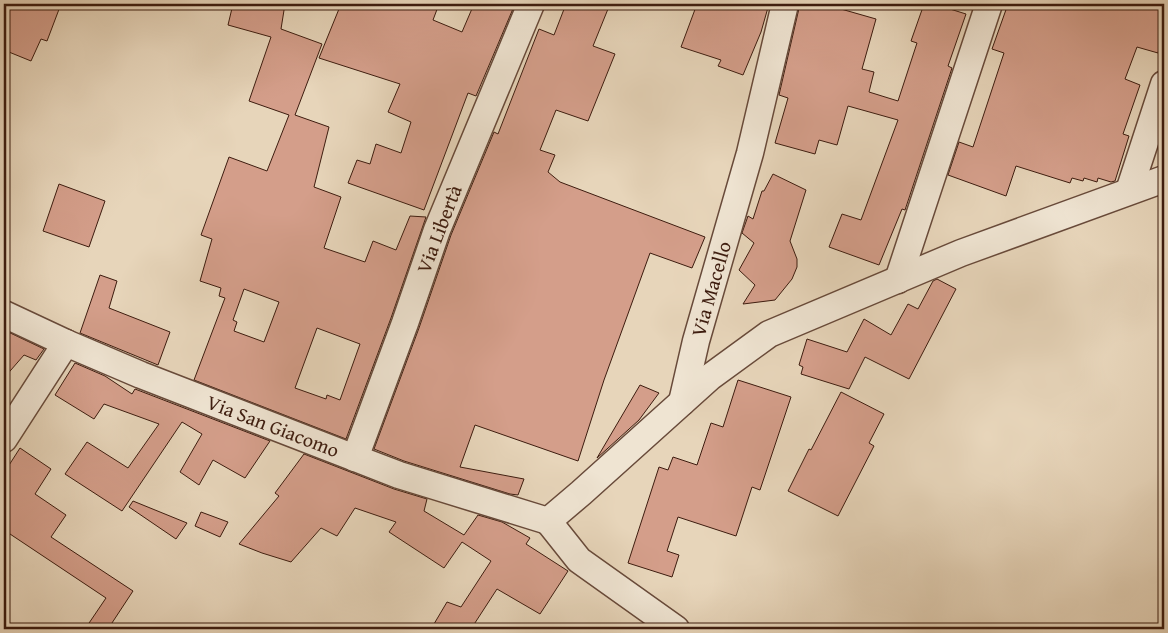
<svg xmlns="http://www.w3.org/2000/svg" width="1168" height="633" viewBox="0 0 1168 633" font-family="'Gentium Book Plus',serif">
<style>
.building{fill:#d49e8a;stroke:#3d1c0f;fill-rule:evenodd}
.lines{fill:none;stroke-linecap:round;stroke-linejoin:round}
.minor-casing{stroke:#684a3a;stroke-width:29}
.minor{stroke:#efe4d2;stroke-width:26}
.labels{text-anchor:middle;stroke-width:4.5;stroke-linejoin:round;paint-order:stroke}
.street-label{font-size:20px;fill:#3d1c0f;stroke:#efe4d2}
</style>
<rect width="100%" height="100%" fill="#e7d5ba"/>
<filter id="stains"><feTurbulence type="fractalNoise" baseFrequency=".004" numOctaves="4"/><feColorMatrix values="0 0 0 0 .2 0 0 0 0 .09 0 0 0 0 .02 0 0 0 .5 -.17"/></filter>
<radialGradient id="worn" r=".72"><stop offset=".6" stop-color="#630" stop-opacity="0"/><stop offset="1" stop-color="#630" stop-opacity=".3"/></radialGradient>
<!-- building -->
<g class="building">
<path d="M 4,4 L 61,4 L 47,41 L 41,39 L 31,61 L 4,50 Z"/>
<path d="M 233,4 L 285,4 L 281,29 L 322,44 L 295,115 L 329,127 L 314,187 L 341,197 L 324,248 L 365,262 L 373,241 L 396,250 L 410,216 L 426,217 L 391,318 L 346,439 L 194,380 L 225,298 L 219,296 L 221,288 L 200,281 L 212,239 L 201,235 L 229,157 L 267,171 L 289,115 L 249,101 L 271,37 L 228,25 ZM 244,289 L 279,302 L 264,342 L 234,331 L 237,322 L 233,320 ZM 317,328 L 360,344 L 340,400 L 327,395 L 326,399 L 295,388 Z"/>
<path d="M 341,4 L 439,4 L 433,20 L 462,32 L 474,4 L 515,4 L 476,96 L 468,93 L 424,210 L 348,183 L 357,160 L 370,164 L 376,144 L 401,153 L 411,122 L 388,112 L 400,84 L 319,58 Z"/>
<path d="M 566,4 L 610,4 L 593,46 L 615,54 L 588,121 L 556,110 L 540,150 L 555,155 L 548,172 L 560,182 L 705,237 L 692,268 L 650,253 L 604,380 L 578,461 L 475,425 L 460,467 L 524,479 L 518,495 L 510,494 L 404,461 L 374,449 L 419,328 L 451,235 L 494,132 L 498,134 L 539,29 L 554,35 Z"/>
<path d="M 697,4 L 769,4 L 761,32 L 743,75 L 718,66 L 721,60 L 681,47 Z"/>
<path d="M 800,4 L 834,4 L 834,7 L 876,19 L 862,69 L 874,72 L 869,92 L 898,101 L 917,43 L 911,41 L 924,4 L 934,4 L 966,14 L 948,66 L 952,68 L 905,210 L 902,209 L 879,265 L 829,247 L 842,214 L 861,220 L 898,120 L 848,106 L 837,145 L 819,140 L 815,154 L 775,143 L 788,98 L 779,95 Z"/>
<path d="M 1008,4 L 1164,4 L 1164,28 L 1158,53 L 1137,47 L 1125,79 L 1140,85 L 1123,134 L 1129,136 L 1115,181 L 1111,182 L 1098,178 L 1097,182 L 1084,178 L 1083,181 L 1072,178 L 1070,183 L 1016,166 L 1006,196 L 948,175 L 959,142 L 973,147 L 1004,53 L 992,49 Z"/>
<path d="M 773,174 L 806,190 L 790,241 L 797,259 L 797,267 L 792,279 L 775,300 L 743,304 L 755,285 L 739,270 L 754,243 L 742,233 L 748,216 L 753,219 L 762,191 L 764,191 Z"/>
<path d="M 59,184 L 105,201 L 89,247 L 43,231 Z"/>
<path d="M 100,275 L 117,281 L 109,308 L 170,332 L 158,365 L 80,333 Z"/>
<path d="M 937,279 L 956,289 L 909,379 L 865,357 L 849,389 L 801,374 L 803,367 L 799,365 L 807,339 L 847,352 L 864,319 L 891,335 L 908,304 L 918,309 L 933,281 Z"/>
<path d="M 4,330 L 44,349 L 36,360 L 24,355 L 4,378 Z"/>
<path d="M 75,363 L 105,376 L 132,394 L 135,389 L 270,441 L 245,478 L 213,460 L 199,485 L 180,472 L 202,434 L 182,422 L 122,511 L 65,474 L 87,442 L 128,468 L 159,424 L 104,404 L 94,419 L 55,395 Z"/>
<path d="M 738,380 L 791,397 L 760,490 L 752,487 L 736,536 L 678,517 L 667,551 L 679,555 L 672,577 L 628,563 L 659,467 L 668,470 L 673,457 L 697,465 L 711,423 L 723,427 Z"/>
<path d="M 640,385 L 659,393 L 639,420 L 597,458 Z"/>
<path d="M 841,392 L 884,414 L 869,443 L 874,446 L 838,516 L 788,491 L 809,449 L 811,450 Z"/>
<path d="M 20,448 L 51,469 L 35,494 L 66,515 L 51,537 L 133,591 L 108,629 L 85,629 L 106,598 L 4,530 L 4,473 Z"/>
<path d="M 304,454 L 394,489 L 427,499 L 424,511 L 464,535 L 478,515 L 502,522 L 530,538 L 526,544 L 568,571 L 540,614 L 497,589 L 471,629 L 431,629 L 447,602 L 461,607 L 491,561 L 462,542 L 444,568 L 389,532 L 396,522 L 355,508 L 337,536 L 321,528 L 291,562 L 262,553 L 239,544 L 279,496 L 275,493 Z"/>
<path d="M 133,501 L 187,523 L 176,539 L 129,507 Z"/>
<path d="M 201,512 L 228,522 L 220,537 L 195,526 Z"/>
</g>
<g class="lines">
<!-- minor casing -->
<g class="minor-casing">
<g id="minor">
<path d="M 1129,191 L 1164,84"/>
<path d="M 898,280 L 989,4"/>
<path d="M 4,314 L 66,343 L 141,375 L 355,458 L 399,475 L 548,521"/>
<path d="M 682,402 L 696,341 L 750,153 L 785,4"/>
<path d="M 4,439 L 66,343"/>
<path d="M 355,458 L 405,323 L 437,230 L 531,4"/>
<path d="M 548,521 L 581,493 L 710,377 L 769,334 L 961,253 L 1164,179"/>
<path d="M 548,521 L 579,560 L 676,629"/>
</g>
</g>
<!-- minor -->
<use href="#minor" class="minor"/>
</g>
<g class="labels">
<!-- street labels -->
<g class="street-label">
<text transform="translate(439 229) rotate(-69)" y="7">Via Libertà</text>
<text transform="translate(711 289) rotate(-74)" y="7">Via Macello</text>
<text transform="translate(273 426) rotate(21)" y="7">Via San Giacomo</text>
</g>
</g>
<!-- margin -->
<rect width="1168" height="633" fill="none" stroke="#e7d5ba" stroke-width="20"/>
<rect x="5" y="5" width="1158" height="623" fill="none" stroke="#3d1c0f" stroke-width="2.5"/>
<rect x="10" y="10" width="1148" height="613" fill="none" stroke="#3d1c0f"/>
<rect width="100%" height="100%" filter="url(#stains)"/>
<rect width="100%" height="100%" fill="url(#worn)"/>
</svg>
